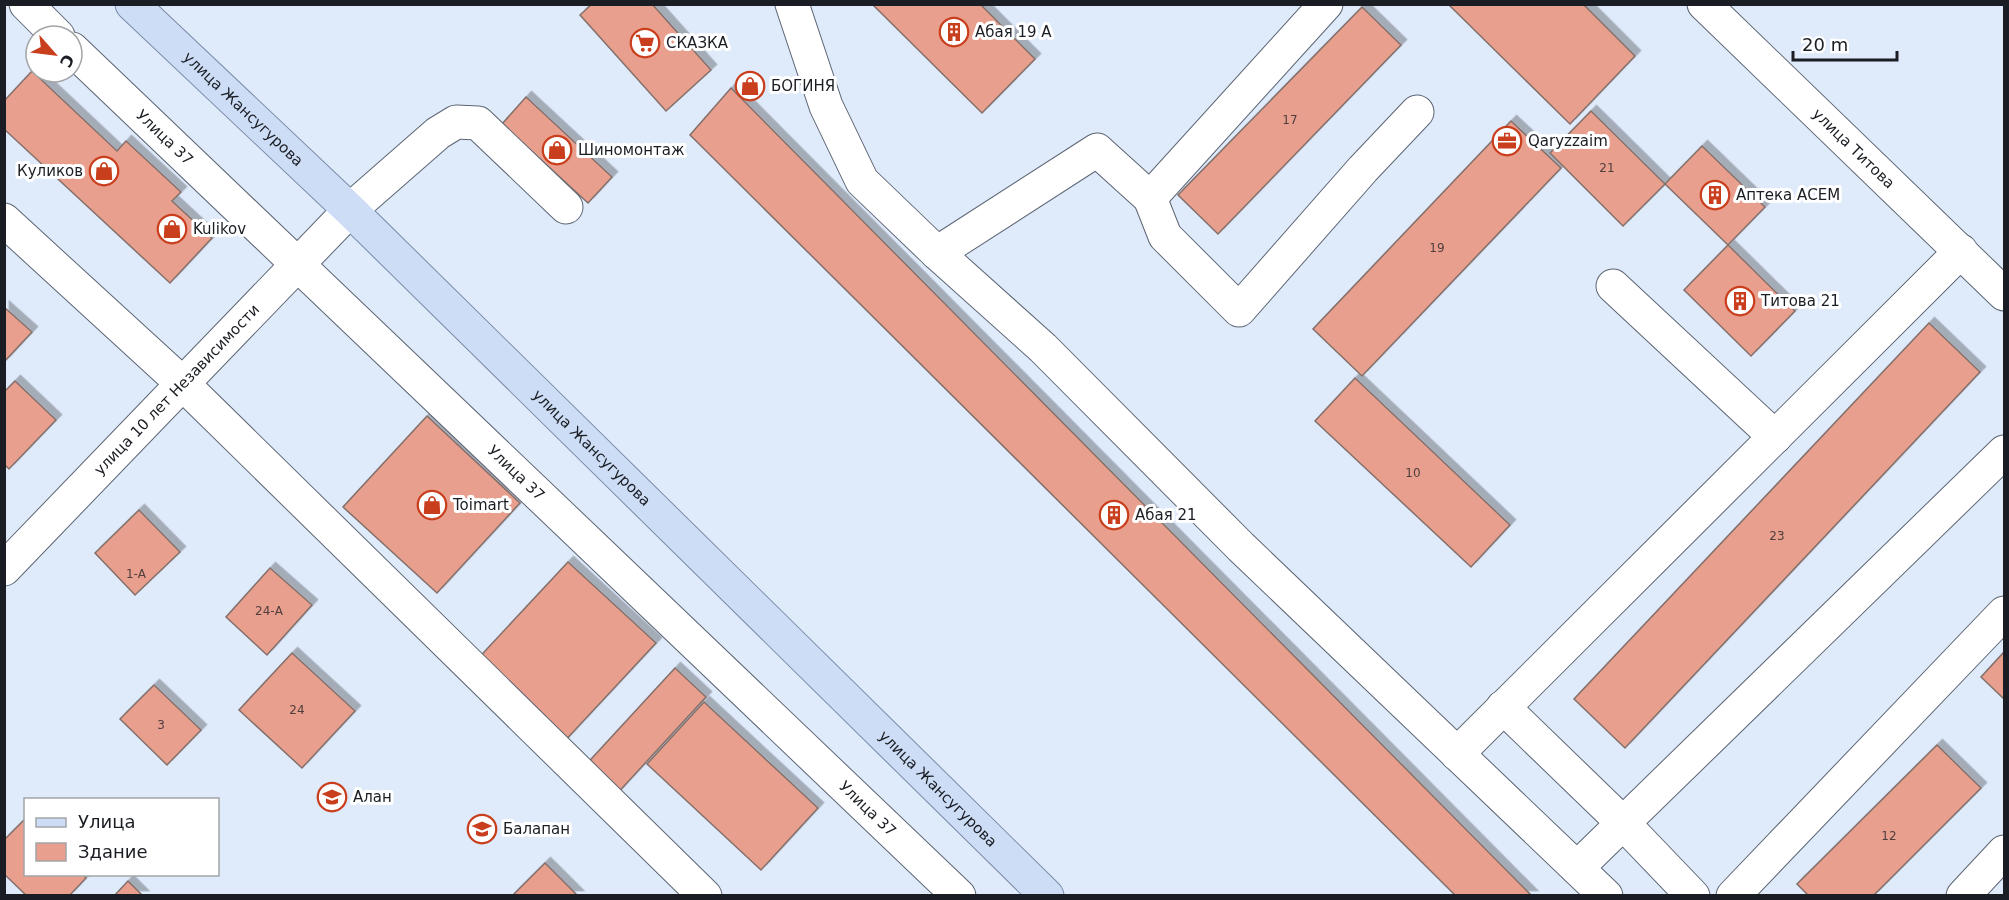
<svg xmlns="http://www.w3.org/2000/svg" width="2009" height="900" viewBox="0 0 2009 900" font-family="'DejaVu Sans',sans-serif">
<style>
.building{fill:#e99f8d;stroke:#83706b;stroke-width:1.5;filter:url(#shadow)}
.lines{fill:none;stroke-linecap:round;stroke-linejoin:round}
.minor-casing{stroke:#5c6573;stroke-width:35}
.major-casing{stroke:#798ba7;stroke-width:35}
.minor{stroke:#fff;stroke-width:33}
.major{stroke:#cdddf5;stroke-width:33}
.labels{text-anchor:middle;stroke-width:6;stroke-linejoin:round;paint-order:stroke}
.number-label{font-size:12px;fill:#4e3e3e}
.poi-label{font-size:15px;fill:#1a1d23;stroke:#fff;text-anchor:start}
.street-label{font-size:15px;fill:#1a1d23;stroke:#fff}
</style>
<defs>
<filter id="shadow"><feDropShadow dx="5.5" dy="-5.5" stdDeviation="0" flood-color="#0004"/></filter>
</defs>
<rect width="100%" height="100%" fill="#dfeafb"/>
<!-- building -->
<g class="building">
<path d="M 592,4 L 652,4 L 711,70 L 666,111 L 580,15 Z"/>
<path d="M 872,4 L 980,4 L 1035,59 L 982,113 Z"/>
<path d="M 1448,4 L 1583,4 L 1635,56 L 1570,124 Z"/>
<path d="M 1362,7 L 1401,45 L 1218,234 L 1178,195 Z"/>
<path d="M 32,71 L 117,151 L 126,141 L 181,192 L 172,201 L 212,238 L 170,283 L 4,129 L 4,101 Z"/>
<path d="M 731,88 L 1532,896 L 1456,896 L 690,135 Z"/>
<path d="M 526,97 L 612,177 L 588,203 L 502,124 Z"/>
<path d="M 1591,111 L 1665,184 L 1623,226 L 1550,153 Z"/>
<path d="M 1511,121 L 1561,168 L 1362,376 L 1313,329 Z"/>
<path d="M 1702,146 L 1765,207 L 1728,245 L 1665,184 Z"/>
<path d="M 1728,245 L 1795,311 L 1751,356 L 1684,290 Z"/>
<path d="M 4,307 L 32,332 L 4,362 Z"/>
<path d="M 1929,323 L 1980,372 L 1625,748 L 1574,699 Z"/>
<path d="M 1355,378 L 1510,525 L 1471,567 L 1315,421 Z"/>
<path d="M 15,381 L 56,420 L 9,469 L 4,464 L 4,392 Z"/>
<path d="M 427,416 L 520,503 L 437,593 L 343,507 Z"/>
<path d="M 139,510 L 180,552 L 135,595 L 95,553 Z"/>
<path d="M 568,562 L 656,643 L 561,745 L 473,664 Z"/>
<path d="M 270,568 L 312,605 L 267,655 L 226,617 Z"/>
<path d="M 2004,652 L 2004,699 L 1981,677 Z"/>
<path d="M 292,653 L 355,711 L 302,768 L 239,710 Z"/>
<path d="M 675,668 L 706,697 L 613,798 L 582,769 Z"/>
<path d="M 154,685 L 201,730 L 167,765 L 120,719 Z"/>
<path d="M 704,702 L 818,808 L 761,870 L 647,764 Z"/>
<path d="M 1937,745 L 1981,788 L 1873,896 L 1809,896 L 1797,884 Z"/>
<path d="M 25,819 L 26,874 L 83,874 L 86,878 L 69,896 L 27,896 L 4,874 L 4,840 Z"/>
<path d="M 545,863 L 578,896 L 512,896 Z"/>
<path d="M 128,881 L 143,896 L 114,896 Z"/>
</g>
<g class="lines">
<!-- minor casing -->
<g class="minor-casing">
<g id="minor">
<path d="M 26,4 L 58,36"/>
<path d="M 792,4 L 826,106 L 862,181 L 937,253 L 1043,348 L 1241,547 L 1606,896"/>
<path id="s1" d="M 1704,4 L 2004,294"/>
<path id="s2" d="M 72,49 L 959,896"/>
<path d="M 1150,198 L 1165,236 L 1239,310 L 1363,169 L 1417,112"/>
<path d="M 4,220 L 183,384 L 705,896"/>
<path d="M 937,253 L 1097,150 L 1150,198 L 1326,4"/>
<path d="M 1613,286 L 1775,437"/>
<path id="s3" d="M 4,569 L 350,210 L 438,133 L 456,122 L 478,123 L 566,207"/>
<path d="M 1503,707 L 1624,824 L 1693,896"/>
<path d="M 1457,754 L 1961,251"/>
<path d="M 1577,868 L 2004,452"/>
<path d="M 1733,896 L 2004,613"/>
<path d="M 1963,896 L 2004,852"/>
</g>
</g>
<!-- major casing -->
<g class="major-casing">
<g id="major">
<path id="s4" d="M 132,4 L 350,210 L 1047,896"/>
</g>
</g>
<!-- minor -->
<use href="#minor" class="minor"/>
<!-- major -->
<use href="#major" class="major"/>
</g>
<!-- icons -->
<defs>
<g id="building-ring" transform="scale(1.5)"><circle r="9.5" fill="#fff" stroke="#c93f1e" stroke-width="1.5"/><path d="M-4-6H4V6H1V3H-1V6H-4ZM-2.5-4.3h1.7v1.8h-1.7ZM.8-4.3h1.7v1.8H.8ZM-2.5-1h1.7V.8h-1.7ZM.8-1h1.7V.8H.8Z" fill="#c93f1e"/></g>
<g id="supermarket-ring" transform="scale(1.5)"><circle r="9.5" fill="#fff" stroke="#c93f1e" stroke-width="1.5"/><path d="M-6-5.5h2.5l.6 2H6L4.5 2H-2.5L-4.4-4H-6ZM-1.5 3.2a1.3 1.3 0 1 0 .1 0ZM3 3.2a1.3 1.3 0 1 0 .1 0Z" fill="#c93f1e"/></g>
<g id="shop-ring" transform="scale(1.5)"><circle r="9.5" fill="#fff" stroke="#c93f1e" stroke-width="1.5"/><path d="M-5-2.5h2.3a2.7 3.5 0 0 1 5.4 0H5L5.5 6h-11ZM-1.5-2.5h3a1.5 2.3 0 0 0-3 0Z" fill="#c93f1e"/></g>
<g id="office-ring" transform="scale(1.5)"><circle r="9.5" fill="#fff" stroke="#c93f1e" stroke-width="1.5"/><path d="M-6-3h4V-5.5h4V-3h4V5H-6ZM-1-4.5V-3h2v-1.5ZM-6 0V1H6V0Z" fill="#c93f1e"/></g>
<g id="school-ring" transform="scale(1.5)"><circle r="9.5" fill="#fff" stroke="#c93f1e" stroke-width="1.5"/><path d="M0-5L7-2L0 1L-7-2ZM-4 1L0 2.5L4 1V4Q0 6-4 4Z" fill="#c93f1e"/></g>
</defs>
<g fill-rule="evenodd">
<use href="#building-ring" x="954" y="32"/>
<use href="#supermarket-ring" x="645" y="43"/>
<use href="#shop-ring" x="750" y="86"/>
<use href="#office-ring" x="1507" y="141"/>
<use href="#shop-ring" x="557" y="150"/>
<use href="#shop-ring" x="104" y="171"/>
<use href="#building-ring" x="1715" y="195"/>
<use href="#shop-ring" x="172" y="229"/>
<use href="#building-ring" x="1740" y="301"/>
<use href="#shop-ring" x="432" y="505"/>
<use href="#building-ring" x="1114" y="515"/>
<use href="#school-ring" x="332" y="797"/>
<use href="#school-ring" x="482" y="829"/>
</g>
<g class="labels">
<!-- number labels -->
<g class="number-label">
<text x="1290" y="124">17</text>
<text x="1607" y="172">21</text>
<text x="1437" y="252">19</text>
<text x="1413" y="477">10</text>
<text x="1777" y="540">23</text>
<text x="136" y="578">1-А</text>
<text x="269" y="615">24-А</text>
<text x="297" y="714">24</text>
<text x="161" y="729">3</text>
<text x="1889" y="840">12</text>
</g>
<!-- poi labels -->
<g class="poi-label">
<text x="975" y="37">Абая 19 А</text>
<text x="666" y="48">СКАЗКА</text>
<text x="771" y="91">БОГИНЯ</text>
<text x="1528" y="146">Qaryzzaim</text>
<text x="578" y="155">Шиномонтаж</text>
<text x="83" y="176" text-anchor="end">Куликов</text>
<text x="1736" y="200">Аптека АСЕМ</text>
<text x="193" y="234">Kulikov</text>
<text x="1761" y="306">Титова 21</text>
<text x="453" y="510">Toimart</text>
<text x="1135" y="520">Абая 21</text>
<text x="353" y="802">Алан</text>
<text x="503" y="834">Балапан</text>
</g>
<!-- street labels -->
<g class="street-label">
<text dy="5" stroke="none"><textPath href="#s4" startOffset="153">улица Жансугурова</textPath></text>
<text dy="5" stroke="none"><textPath href="#s2" startOffset="128">Улица 37</textPath></text>
<text dy="5" stroke="none"><textPath href="#s1" startOffset="208">улица Титова</textPath></text>
<text dy="5" stroke="none"><textPath href="#s3" startOffset="249">улица 10 лет Независимости</textPath></text>
<text dy="5" stroke="none"><textPath href="#s4" startOffset="639">улица Жансугурова</textPath></text>
<text dy="5" stroke="none"><textPath href="#s2" startOffset="614">Улица 37</textPath></text>
<text dy="5" stroke="none"><textPath href="#s4" startOffset="1125">улица Жансугурова</textPath></text>
<text dy="5" stroke="none"><textPath href="#s2" startOffset="1100">Улица 37</textPath></text>
</g>
</g>
<!-- border -->
<rect width="2009" height="900" fill="none" stroke="#1a1d23" stroke-width="12"/>
<!-- legend -->
<rect x="24" y="798" width="195" height="78" fill="#ffffff" stroke="#a3a5a7" stroke-width="1.5"/>
<rect x="36" y="818" width="30" height="9" fill="#cdddf5" stroke="#a3a5a7" stroke-width="1.5"/>
<text x="78" y="828" font-size="18" fill="#1a1d23">Улица</text>
<rect x="36" y="843" width="30" height="18" fill="#e99f8d" stroke="#a3a5a7" stroke-width="1.5"/>
<text x="78" y="858" font-size="18" fill="#1a1d23">Здание</text>
<!-- north arrow -->
<g transform="translate(54 54) rotate(118)"><circle r="28" fill="#ffffff" stroke="#a3a5a7" stroke-width="1.5"/>
<path d="M0-4.5L10 22L0 15L-10 22Z" fill="#c93f1e"/>
<text y="-9" font-size="16" font-weight="bold" text-anchor="middle" fill="#1a1d23">С</text>
</g>
<!-- scale -->
<path d="M1793 51v9h104v-9" fill="none" stroke="#1a1d23" stroke-width="3"/>
<text x="1802" y="51" font-size="18" fill="#1a1d23" stroke="#ffffff" stroke-width="4.5" paint-order="stroke">20 m</text>
</svg>
